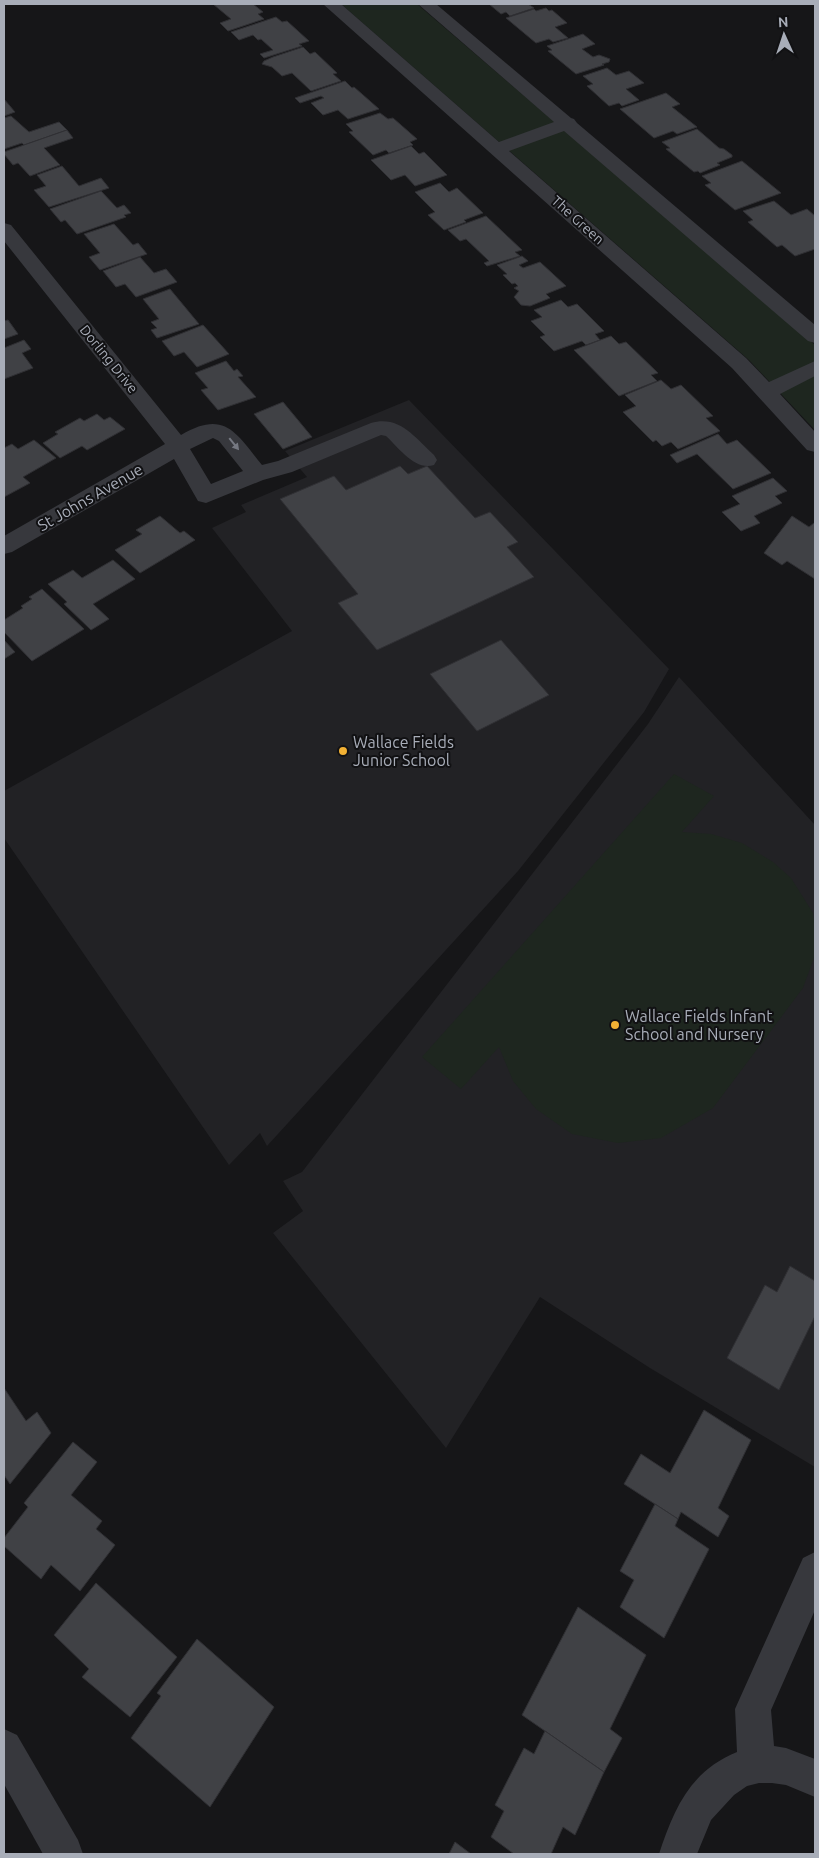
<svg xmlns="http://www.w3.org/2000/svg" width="819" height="1858" viewBox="0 0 819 1858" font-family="Ubuntu,sans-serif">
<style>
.built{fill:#222225}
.green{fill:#1e261f}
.building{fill:#404145;stroke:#303034}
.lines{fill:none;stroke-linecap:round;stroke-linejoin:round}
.minor{fill:#37383d;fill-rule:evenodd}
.oneway{fill:#757881}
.poi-dot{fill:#f2b134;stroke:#111113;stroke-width:2}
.labels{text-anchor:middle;stroke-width:4;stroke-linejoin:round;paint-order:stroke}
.far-street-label{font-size:14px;fill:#a8adb8;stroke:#111113}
.street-label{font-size:16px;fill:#a8adb8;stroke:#111113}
.poi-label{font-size:16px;fill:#a8adb8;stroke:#111113;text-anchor:start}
</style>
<rect width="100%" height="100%" fill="#161618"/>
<!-- built -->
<g class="built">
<path d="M 409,400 L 669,669 L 644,712 L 518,871 L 267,1146 L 260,1133 L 229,1165 L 4,838 L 4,791 L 292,631 L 212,528 L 246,512 L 241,505 L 307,477 L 285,451 Z"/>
<path d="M 679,677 L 815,825 L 815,1467 L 650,1368 L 540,1297 L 446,1448 L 273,1233 L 303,1211 L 283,1181 L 302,1172 L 648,724 Z"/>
</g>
<!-- green -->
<g class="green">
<path d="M 341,4 L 417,4 L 815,345 L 815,430 L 749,360 Z"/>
<path d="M 674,774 L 714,796 L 682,832 L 711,834 L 742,843 L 773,862 L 791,878 L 813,913 L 815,932 L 815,955 L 803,988 L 713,1108 L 661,1138 L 618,1143 L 572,1134 L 536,1109 L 513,1081 L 499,1047 L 461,1089 L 422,1057 Z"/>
</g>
<!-- building -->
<g class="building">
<path d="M 213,4 L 253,4 L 263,12 L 258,14 L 264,19 L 228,31 L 220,23 L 231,19 Z"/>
<path d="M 489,4 L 528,4 L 534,8 L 510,16 L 506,12 L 501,14 Z"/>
<path d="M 546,8 L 549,11 L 552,10 L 567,23 L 555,27 L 568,38 L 553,42 L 549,39 L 536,43 L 506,18 L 534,9 L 536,11 Z"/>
<path d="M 276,17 L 282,22 L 287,21 L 309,41 L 299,44 L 302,46 L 264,58 L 260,54 L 273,50 L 261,39 L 258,40 L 253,35 L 239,40 L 231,32 Z"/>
<path d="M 583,34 L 595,44 L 582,49 L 593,57 L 599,55 L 610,59 L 609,62 L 602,64 L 604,65 L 576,74 L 548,51 L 552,50 L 547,46 Z"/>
<path d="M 303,47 L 310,54 L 315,52 L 337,73 L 333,74 L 341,81 L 311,91 L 292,73 L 282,76 L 272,67 L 262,64 L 264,61 L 273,57 Z"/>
<path d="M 607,68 L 616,75 L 629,71 L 644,83 L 626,89 L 639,100 L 622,106 L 619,103 L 609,106 L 587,86 L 593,84 L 583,76 Z"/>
<path d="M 345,81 L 352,88 L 354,87 L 379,109 L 348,119 L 338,110 L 323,115 L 311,103 L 324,98 L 321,96 L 300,103 L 295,98 Z"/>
<path d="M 666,93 L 680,104 L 672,107 L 697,127 L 677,134 L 673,131 L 654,138 L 620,109 Z"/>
<path d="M 4,99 L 15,112 L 4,116 Z"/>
<path d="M 380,113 L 388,119 L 393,118 L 417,139 L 410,142 L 413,145 L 389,153 L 386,150 L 373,155 L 349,132 L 353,131 L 346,124 Z"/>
<path d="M 11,116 L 29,132 L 59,122 L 67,130 L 24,145 L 22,143 L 4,149 L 4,118 Z"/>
<path d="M 697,129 L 719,148 L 724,149 L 732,155 L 732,157 L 717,163 L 720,165 L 700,173 L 698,171 L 694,172 L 666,149 L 670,148 L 662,142 Z"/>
<path d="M 67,130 L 73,138 L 44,148 L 60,165 L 30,176 L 18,163 L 13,165 L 4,154 L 4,152 Z"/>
<path d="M 411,146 L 419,154 L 424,152 L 447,175 L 415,186 L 405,175 L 391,180 L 371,160 Z"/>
<path d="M 742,161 L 781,193 L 735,210 L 705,185 L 711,183 L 702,176 Z"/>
<path d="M 62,166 L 79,186 L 101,178 L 109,188 L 49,207 L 34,190 L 46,186 L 37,175 Z"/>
<path d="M 440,183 L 449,192 L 457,188 L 483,213 L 464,220 L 466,222 L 444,230 L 428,215 L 435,212 L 415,192 Z"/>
<path d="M 101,191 L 117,208 L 124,205 L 131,213 L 124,215 L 126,217 L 77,234 L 65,220 L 61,222 L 50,209 Z"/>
<path d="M 774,201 L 791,215 L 807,209 L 815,216 L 815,249 L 795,256 L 782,245 L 777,247 L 748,222 L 753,220 L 743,211 Z"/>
<path d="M 486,216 L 522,250 L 515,252 L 520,256 L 487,266 L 484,263 L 489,261 L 466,239 L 460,241 L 448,230 Z"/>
<path d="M 114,224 L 133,245 L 138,243 L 147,254 L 100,270 L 89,257 L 100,253 L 84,234 Z"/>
<path d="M 522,256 L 528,261 L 519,265 L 523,268 L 540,262 L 566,286 L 546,294 L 550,298 L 530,306 L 521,305 L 514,297 L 519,291 L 514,288 L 518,286 L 515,283 L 512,284 L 503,275 L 507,274 L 497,265 Z"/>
<path d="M 140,257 L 154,273 L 166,269 L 177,282 L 136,297 L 125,284 L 116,287 L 103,271 Z"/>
<path d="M 170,289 L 199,324 L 157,338 L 151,330 L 157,328 L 151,322 L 159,319 L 143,299 Z"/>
<path d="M 561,300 L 568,307 L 577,304 L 604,331 L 595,334 L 600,340 L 586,345 L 582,341 L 554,351 L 540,337 L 545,335 L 531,321 L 542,317 L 534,310 Z"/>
<path d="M 8,320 L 18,334 L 4,339 L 4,321 Z"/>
<path d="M 203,325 L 229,354 L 197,367 L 184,352 L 174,356 L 162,341 Z"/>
<path d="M 611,336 L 619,344 L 626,342 L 658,373 L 651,375 L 657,381 L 619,396 L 574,350 Z"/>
<path d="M 24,340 L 31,349 L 22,353 L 33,368 L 4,379 L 4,348 Z"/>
<path d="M 226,361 L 234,371 L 237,369 L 243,376 L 238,377 L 256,397 L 218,410 L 201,390 L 208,388 L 195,373 Z"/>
<path d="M 661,380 L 671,389 L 681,385 L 713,416 L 706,418 L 720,431 L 678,449 L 671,442 L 662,446 L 656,440 L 653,442 L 623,412 L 636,406 L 625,395 Z"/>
<path d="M 283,402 L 312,437 L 283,449 L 254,414 Z"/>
<path d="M 97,414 L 104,420 L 110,417 L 125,429 L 87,450 L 82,446 L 60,458 L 43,443 L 58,434 L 55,432 L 80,418 L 84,421 Z"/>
<path d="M 718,434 L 727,444 L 737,440 L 771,473 L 733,489 L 697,454 L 677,463 L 670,455 Z"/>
<path d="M 34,440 L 56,458 L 23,477 L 30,483 L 4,497 L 4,448 L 12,444 L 18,449 Z"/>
<path d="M 400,466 L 408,474 L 427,466 L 475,518 L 490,512 L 518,542 L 507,547 L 534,577 L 377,650 L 338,603 L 358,594 L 280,499 L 334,476 L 346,490 Z"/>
<path d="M 773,478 L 787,491 L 775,496 L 782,503 L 754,516 L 760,523 L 741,531 L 722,512 L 740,504 L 732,496 Z"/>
<path d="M 160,516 L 180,533 L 184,531 L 195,540 L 140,573 L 115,550 L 142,534 L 136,530 Z"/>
<path d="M 792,516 L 809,527 L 814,523 L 815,524 L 815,579 L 787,561 L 782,565 L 764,553 Z"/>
<path d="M 113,560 L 135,579 L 93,604 L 109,619 L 91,630 L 64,604 L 67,602 L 48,584 L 73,570 L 82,578 Z"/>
<path d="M 42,589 L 84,629 L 32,661 L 4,632 L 4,620 L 23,608 L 21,606 L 32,599 L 29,597 Z"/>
<path d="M 4,640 L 15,652 L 4,659 Z"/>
<path d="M 501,640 L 549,695 L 477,731 L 430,674 Z"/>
<path d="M 790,1266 L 815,1281 L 815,1316 L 779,1390 L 727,1358 L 765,1285 L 777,1292 Z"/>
<path d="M 4,1388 L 26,1421 L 37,1412 L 51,1433 L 10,1484 L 4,1475 Z"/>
<path d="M 704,1410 L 751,1440 L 718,1508 L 729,1516 L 718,1537 L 681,1512 L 678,1519 L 624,1484 L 641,1454 L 670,1473 Z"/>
<path d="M 73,1442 L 97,1462 L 71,1495 L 102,1521 L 96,1529 L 115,1545 L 80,1591 L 51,1565 L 41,1579 L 4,1546 L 4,1538 L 28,1507 L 24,1503 Z"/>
<path d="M 655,1504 L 678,1519 L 675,1526 L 709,1549 L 664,1638 L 620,1607 L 634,1580 L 620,1571 Z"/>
<path d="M 96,1583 L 177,1657 L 130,1717 L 82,1677 L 89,1669 L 54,1635 Z"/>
<path d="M 578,1607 L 646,1655 L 610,1729 L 622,1738 L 604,1772 L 522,1715 Z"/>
<path d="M 197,1639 L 274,1707 L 210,1807 L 131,1738 L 161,1696 L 157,1693 Z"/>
<path d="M 545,1731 L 604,1772 L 575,1835 L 563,1827 L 551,1854 L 514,1854 L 491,1837 L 504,1811 L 495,1805 L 524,1748 L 534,1754 Z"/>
<path d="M 455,1842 L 471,1854 L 449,1854 Z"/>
</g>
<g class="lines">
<!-- minor -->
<g class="minor">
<path d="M 323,4 L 341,4 L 499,142 L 554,122 L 418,4 L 436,4 L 571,118 L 574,119 L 577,123 L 815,325 L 815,343 L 808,341 L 564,131 L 509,151 L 746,358 L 769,382 L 815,361 L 815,376 L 780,394 L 815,432 L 815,452 L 807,450 L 732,368 Z"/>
<path d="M 4,223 L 11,225 L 181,435 C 225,409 236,433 262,465 L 278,461 L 371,423 C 400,415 415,438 434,455 L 437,460 L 434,465 C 415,471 399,448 386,436 L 381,435 L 292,472 L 263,480 L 206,503 L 198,501 L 174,459 L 12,552 L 4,554 L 4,536 L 165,444 L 4,241 ZM 213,438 L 219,441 L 243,471 L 211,484 L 190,449 Z"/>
<path d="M 815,1552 L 815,1610 L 771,1710 L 774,1746 L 786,1748 L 815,1759 L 815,1797 L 786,1785 L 772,1783 L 759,1783 L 747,1786 L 734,1795 L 711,1820 L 697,1854 L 659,1854 C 674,1809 690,1771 737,1752 L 735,1709 L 803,1558 Z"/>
<path d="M 4,1729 L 17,1735 L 78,1840 L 83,1854 L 43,1854 L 4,1784 Z"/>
</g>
</g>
<!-- one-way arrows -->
<defs><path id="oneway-solid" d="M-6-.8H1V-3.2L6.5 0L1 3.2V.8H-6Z" transform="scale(1.25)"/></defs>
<use class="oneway" href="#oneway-solid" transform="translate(234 444) rotate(51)"/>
<!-- markers -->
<g class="poi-dot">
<circle cx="343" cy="751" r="5"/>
<circle cx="615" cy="1025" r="5"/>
</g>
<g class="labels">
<!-- far-street labels -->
<g class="far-street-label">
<text transform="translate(578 220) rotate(42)" y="5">The Green</text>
<text transform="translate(109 359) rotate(51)" y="5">Dorling Drive</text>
</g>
<!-- street labels -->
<g class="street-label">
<text transform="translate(90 497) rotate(-30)" y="6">St Johns Avenue</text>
</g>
<!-- poi labels -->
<g class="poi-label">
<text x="353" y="748">Wallace Fields<tspan x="353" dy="18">Junior School</tspan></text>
<text x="625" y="1022">Wallace Fields Infant<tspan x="625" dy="18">School and Nursery</tspan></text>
</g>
</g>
<!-- border -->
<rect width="819" height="1858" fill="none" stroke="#a8adb8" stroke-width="10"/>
<!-- north arrow -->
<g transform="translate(784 35) rotate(357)" stroke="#111113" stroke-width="4" paint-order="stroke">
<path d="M0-4L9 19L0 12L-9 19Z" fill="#a8adb8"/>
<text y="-8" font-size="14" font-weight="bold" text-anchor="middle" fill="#a8adb8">N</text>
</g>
</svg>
